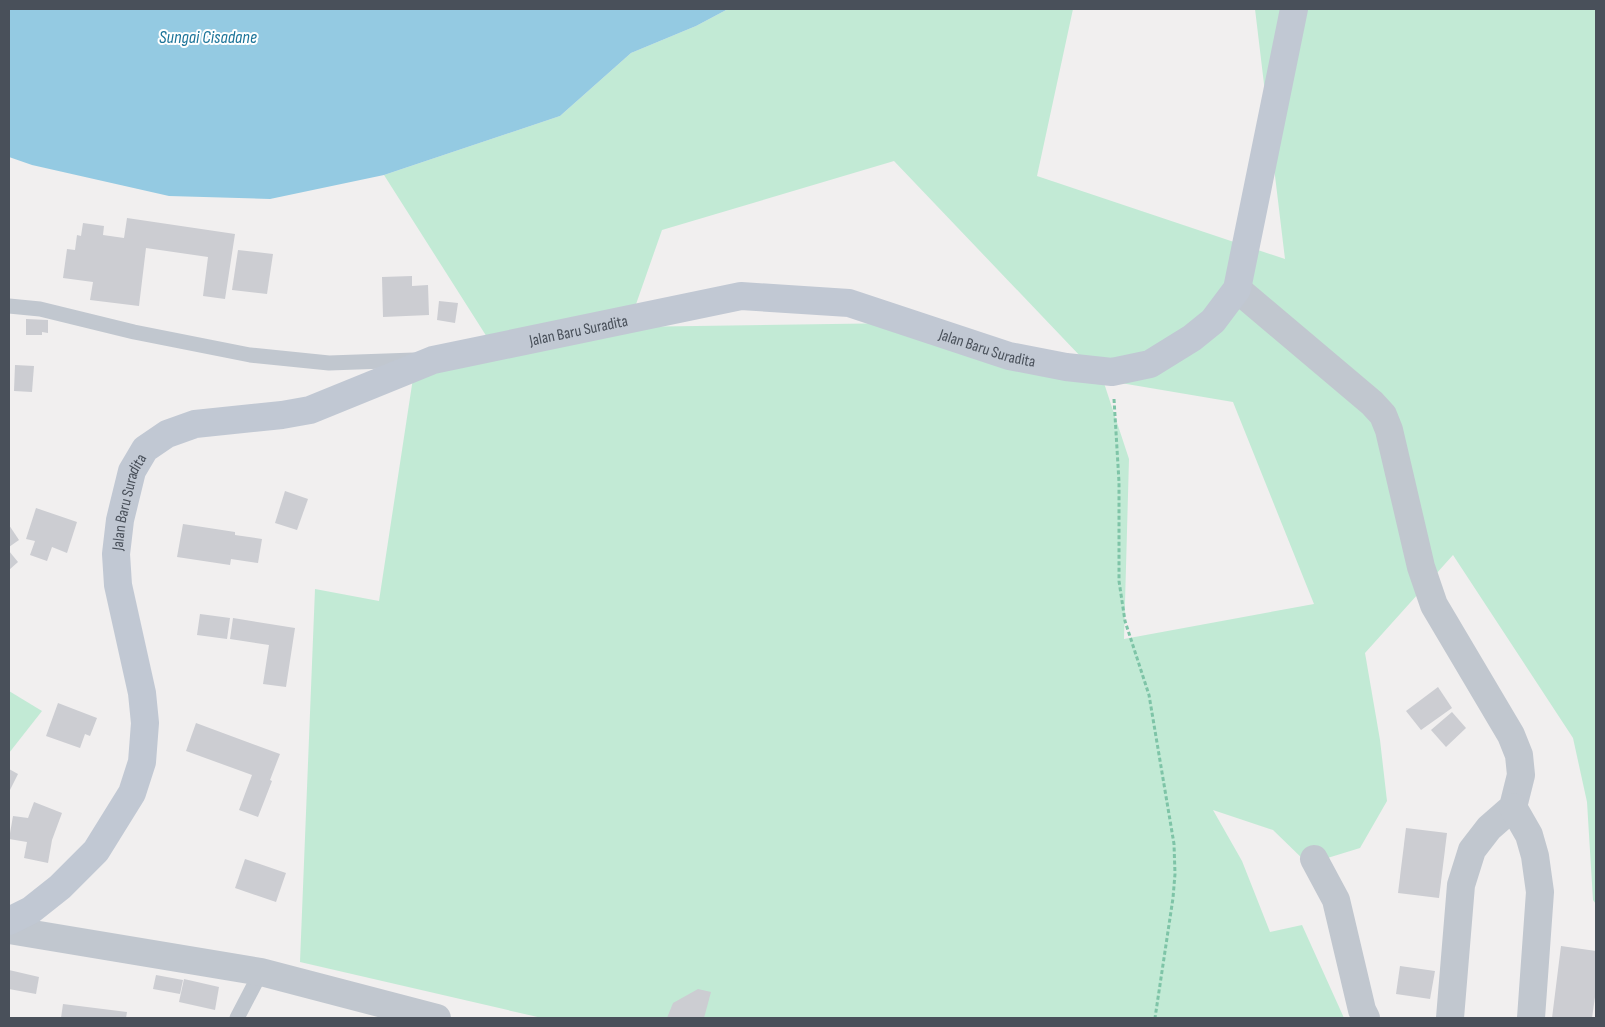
<svg xmlns="http://www.w3.org/2000/svg" width="1605" height="1027" viewBox="0 0 1605 1027" font-family="'Sofia Sans Condensed',sans-serif">
<style>
.green{fill:#c2ead5;fill-rule:evenodd}
.water{fill:#94cae2}
.building{fill:#cccdd2}
.lines{fill:none;stroke-linecap:round;stroke-linejoin:round}
.path{stroke:#7ec4a7;stroke-width:3;stroke-dasharray:4 2.5;stroke-linecap:butt}
.lane{stroke:#c1c7cf;stroke-width:15}
.street{stroke:#c1c7cf;stroke-width:28}
.secondary{stroke:#c1c8d3;stroke-width:28}
.labels{text-anchor:middle;stroke-width:4;stroke-linejoin:round;paint-order:stroke}
.street-label{font-size:16px;fill:#49505a;stroke:#fff}
.water-label{font-size:18px;font-style:italic;fill:#1c7499;stroke:#fff}
</style>
<rect width="100%" height="100%" fill="#f1efef"/>
<!-- green -->
<g class="green">
<path d="M 728,9 L 1073,9 L 1037,176 L 1285,259 L 1255,9 L 1596,9 L 1596,904 L 1593,900 L 1587,802 L 1573,738 L 1453,555 L 1365,653 L 1380,740 L 1387,801 L 1360,848 L 1308,864 L 1273,830 L 1213,810 L 1242,861 L 1270,932 L 1302,925 L 1344,1018 L 542,1018 L 300,962 L 315,589 L 379,601 L 415,365 L 492,345 L 384,175 L 560,116 L 631,53 L 696,26 ZM 894,161 L 1102,379 L 902,323 L 628,327 L 662,230 ZM 1103,380 L 1233,402 L 1314,604 L 1124,639 L 1129,459 Z"/>
<path d="M 9,691 L 42,711 L 9,753 Z"/>
</g>
<!-- water -->
<path class="water" d="M 9,9 L 728,9 L 696,26 L 631,53 L 560,116 L 384,175 L 270,199 L 169,196 L 32,165 L 9,157 Z"/>
<!-- building -->
<g class="building">
<path d="M 127,218 L 235,234 L 225,299 L 203,296 L 208,257 L 146,248 L 139,306 L 90,300 L 93,282 L 63,278 L 67,249 L 75,250 L 77,235 L 81,236 L 83,223 L 104,226 L 103,235 L 124,238 Z"/>
<path d="M 238,250 L 273,254 L 267,294 L 232,290 Z"/>
<path d="M 412,276 L 412,286 L 428,285 L 429,315 L 383,317 L 382,277 Z"/>
<path d="M 439,301 L 458,303 L 455,323 L 437,320 Z"/>
<path d="M 26,319 L 48,320 L 48,333 L 42,332 L 42,335 L 26,335 Z"/>
<path d="M 15,365 L 34,366 L 32,392 L 14,391 Z"/>
<path d="M 285,491 L 308,499 L 297,530 L 275,523 Z"/>
<path d="M 36,508 L 77,522 L 67,553 L 52,547 L 47,561 L 30,555 L 35,541 L 26,539 Z"/>
<path d="M 183,524 L 235,532 L 235,535 L 262,539 L 258,563 L 231,559 L 230,565 L 177,557 Z"/>
<path d="M 9,525 L 19,540 L 9,547 Z"/>
<path d="M 9,551 L 18,562 L 9,570 Z"/>
<path d="M 200,614 L 230,618 L 227,639 L 197,635 Z"/>
<path d="M 233,618 L 295,628 L 286,687 L 263,684 L 269,645 L 230,639 Z"/>
<path d="M 1438,687 L 1452,708 L 1421,730 L 1406,711 Z"/>
<path d="M 58,703 L 97,718 L 90,736 L 85,734 L 80,748 L 46,736 Z"/>
<path d="M 1452,712 L 1466,728 L 1446,747 L 1431,730 Z"/>
<path d="M 196,723 L 280,754 L 270,780 L 272,781 L 258,817 L 239,810 L 252,775 L 186,751 Z"/>
<path d="M 9,769 L 18,774 L 9,792 Z"/>
<path d="M 34,802 L 62,813 L 52,840 L 48,863 L 24,858 L 27,842 L 9,839 L 13,816 L 28,818 Z"/>
<path d="M 1406,828 L 1447,833 L 1439,898 L 1398,893 Z"/>
<path d="M 245,859 L 286,873 L 276,902 L 235,888 Z"/>
<path d="M 1561,946 L 1596,951 L 1596,990 L 1592,1018 L 1552,1018 Z"/>
<path d="M 1400,966 L 1435,971 L 1430,999 L 1396,994 Z"/>
<path d="M 9,970 L 39,977 L 36,994 L 9,989 Z"/>
<path d="M 156,975 L 183,980 L 180,994 L 153,989 Z"/>
<path d="M 184,979 L 219,987 L 215,1010 L 179,1002 Z"/>
<path d="M 698,989 L 711,992 L 704,1018 L 667,1018 L 673,1003 Z"/>
<path d="M 63,1004 L 127,1012 L 126,1018 L 61,1018 Z"/>
</g>
<g class="lines">
<!-- path -->
<path class="path" d="M 1114,399 L 1119,482 L 1119,581 L 1125,621 L 1149,695 L 1174,844 L 1175,874 L 1173,898 L 1155,1018"/>
<!-- lane -->
<g class="lane">
<path d="M 9,306 L 40,309 L 134,332 L 250,355 L 329,363 L 414,360"/>
<path d="M 237,1018 L 261,972"/>
</g>
<!-- street -->
<g class="street">
<path d="M 1237,289 L 1372,403 L 1383,415 L 1389,430 L 1421,567 L 1434,605 L 1511,735 L 1519,755 L 1521,775 L 1513,807 L 1489,828 L 1472,850 L 1461,885 L 1450,1018"/>
<path d="M 1513,807 L 1529,835 L 1535,856 L 1540,892 L 1531,1018"/>
<path d="M 1314,859 L 1336,900 L 1362,1010 L 1366,1018"/>
<path d="M 9,930 L 261,972 L 437,1018"/>
</g>
<!-- secondary -->
<path class="secondary" id="s1" d="M 9,921 L 31,910 L 60,887 L 96,851 L 132,793 L 142,762 L 145,723 L 142,693 L 118,585 L 116,554 L 120,520 L 132,471 L 145,449 L 167,434 L 195,424 L 282,415 L 310,410 L 433,360 L 741,296 L 849,303 L 1009,356 L 1066,367 L 1112,372 L 1150,364 L 1192,338 L 1213,321 L 1237,289 L 1294,9"/>
</g>
<g class="labels">
<!-- street labels -->
<g class="street-label">
<text dy="6" stroke="none"><textPath href="#s1" startOffset="988">Jalan Baru Suradita</textPath></text>
<text dy="6" stroke="none"><textPath href="#s1" startOffset="1408">Jalan Baru Suradita</textPath></text>
<text dy="6" stroke="none"><textPath href="#s1" startOffset="478">Jalan Baru Suradita</textPath></text>
</g>
<!-- water labels -->
<g class="water-label">
<text x="208" y="43">Sungai Cisadane</text>
</g>
</g>
<!-- border -->
<rect width="1605" height="1027" fill="none" stroke="#49505a" stroke-width="20"/>
</svg>
